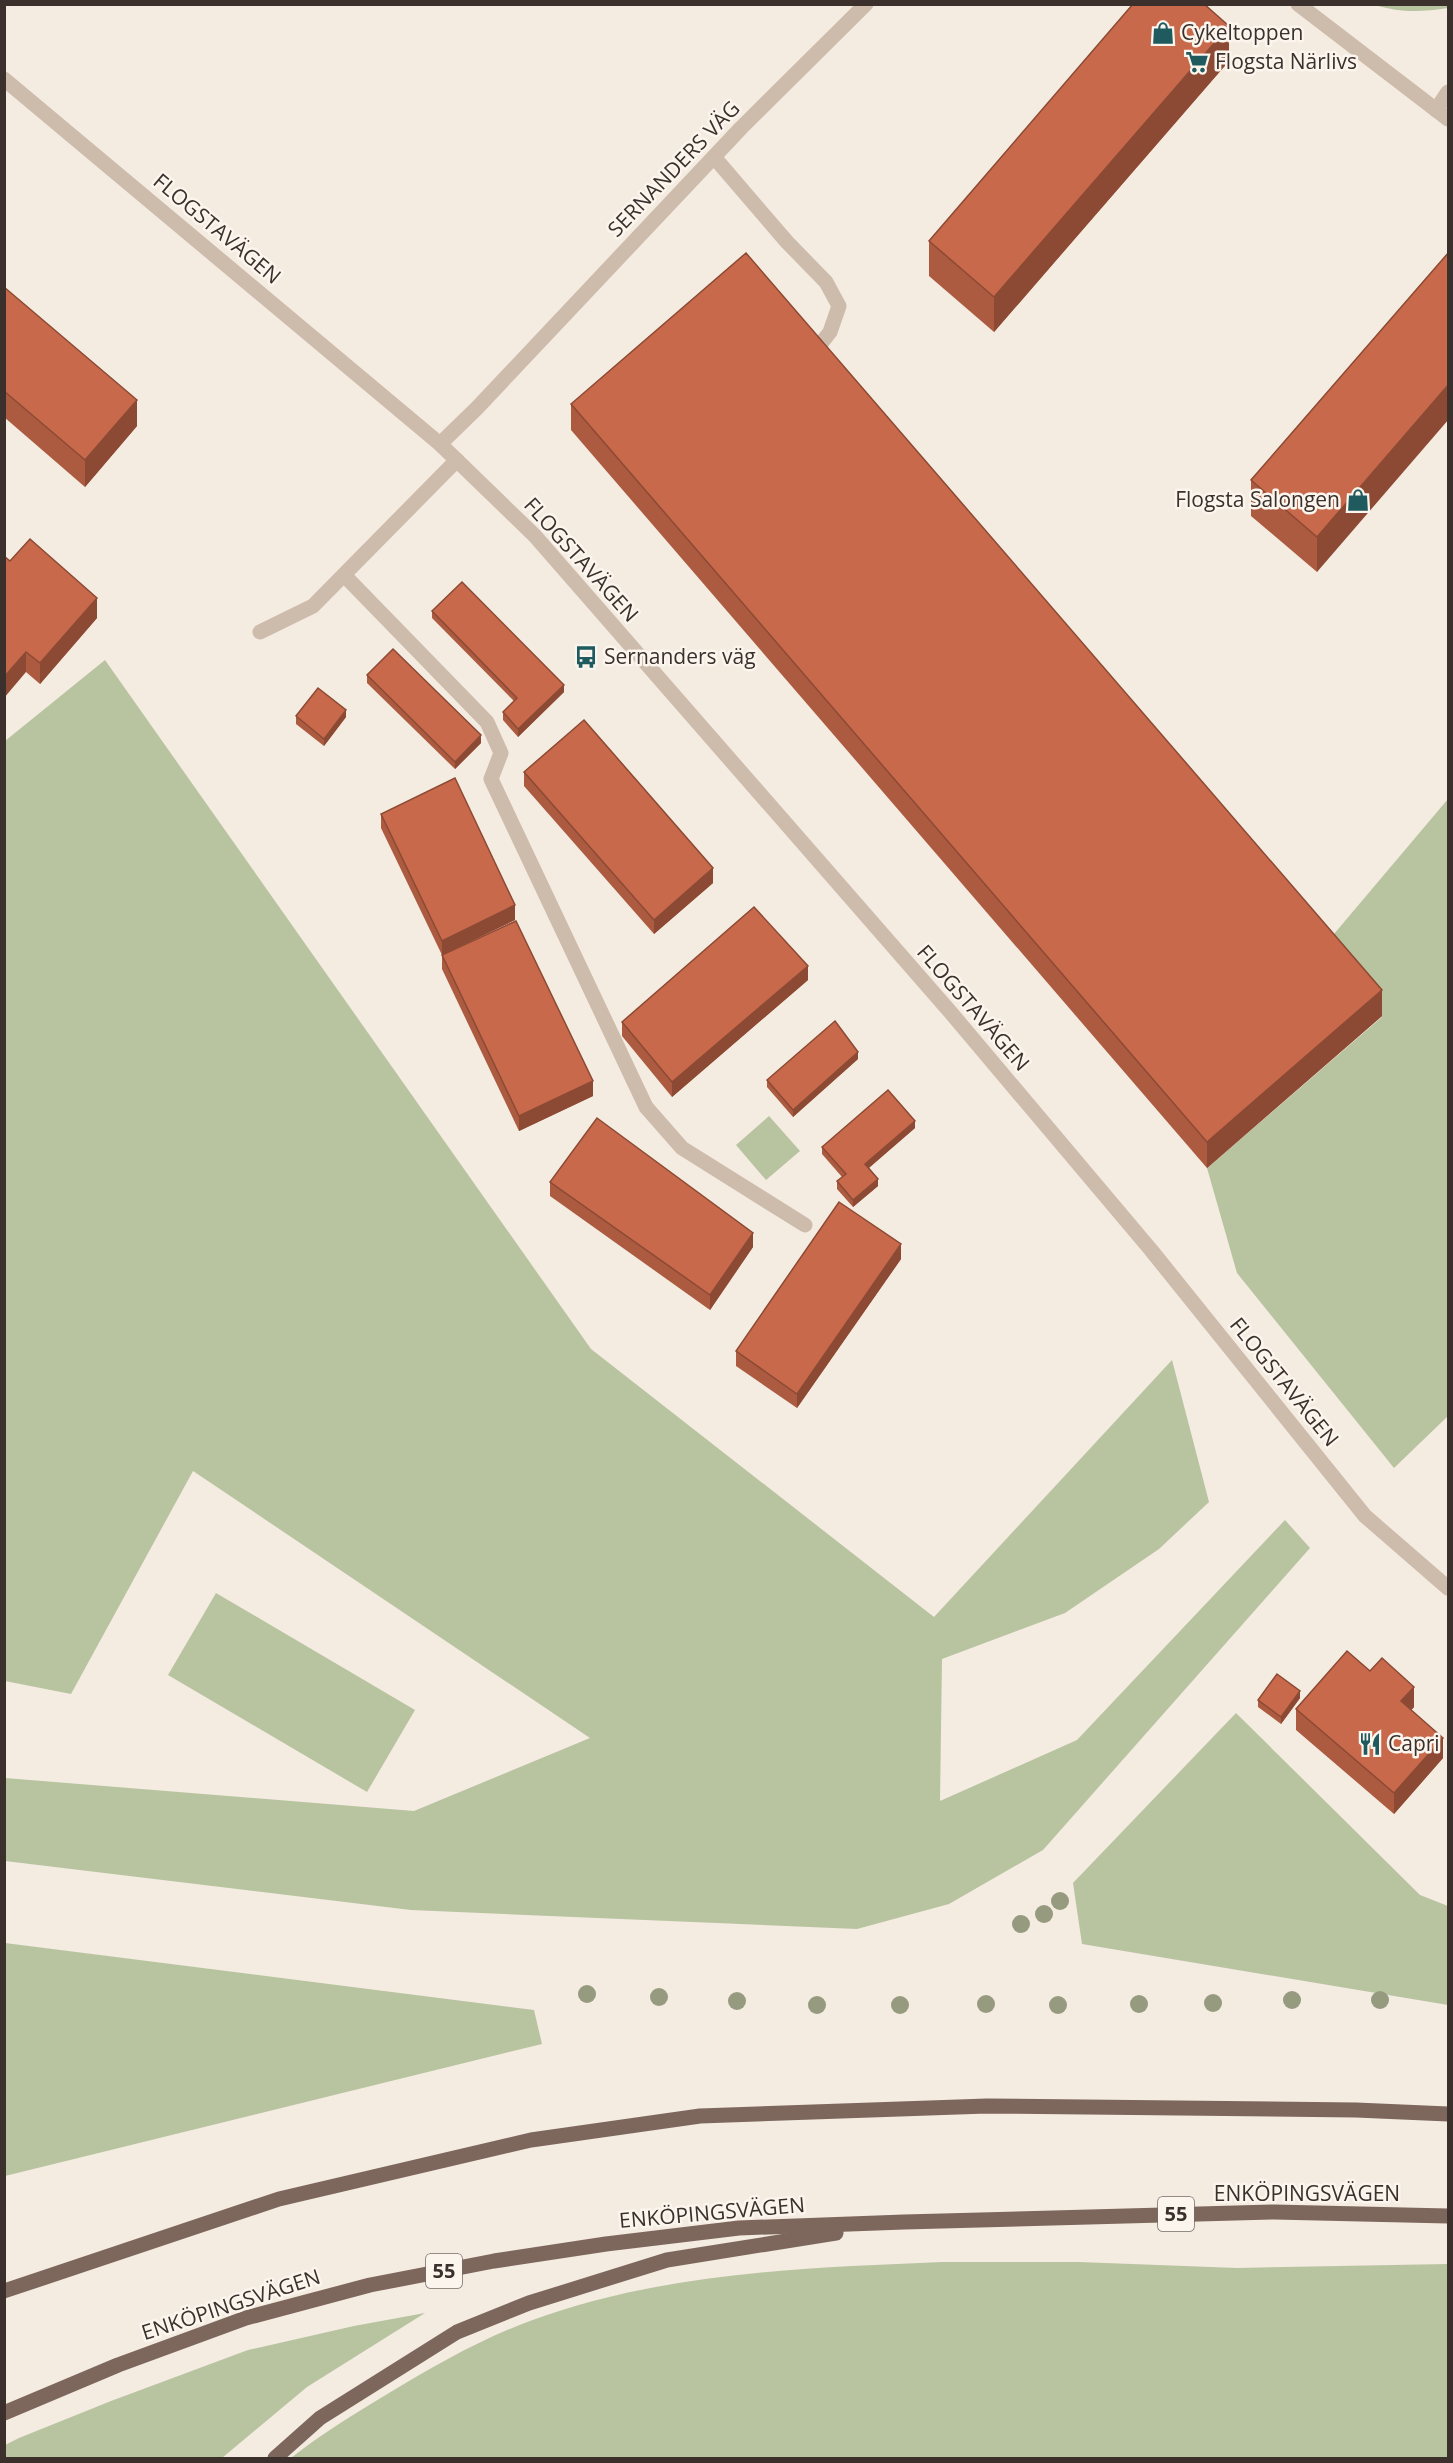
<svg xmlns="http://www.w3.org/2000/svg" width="1453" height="2463" viewBox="0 0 1453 2463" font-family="'Open Sans',sans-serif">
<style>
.green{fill:#b8c4a0}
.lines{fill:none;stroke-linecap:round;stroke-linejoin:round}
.minor{stroke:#cdbbac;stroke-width:15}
.major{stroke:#7d675c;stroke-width:15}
.tree{fill:#969b7f}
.wall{fill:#ac5a40}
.shaded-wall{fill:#8c4a34}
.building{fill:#c8694b;stroke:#8c4a34;stroke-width:1.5}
.labels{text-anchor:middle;stroke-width:5;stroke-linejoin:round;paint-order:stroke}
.shield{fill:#fbf5ee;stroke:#756b66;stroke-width:1.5}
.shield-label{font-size:20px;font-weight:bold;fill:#3b302b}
.poi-label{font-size:21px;fill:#3b302b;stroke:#fbf5ee;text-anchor:start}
.street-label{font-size:21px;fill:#3b302b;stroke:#fbf5ee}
</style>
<rect width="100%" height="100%" fill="#f4ebe1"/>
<!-- green -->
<g class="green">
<path d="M 1448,4 L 1448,8 C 1422,12 1401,13 1375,5 Z"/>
<path d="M 105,660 L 591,1349 L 934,1617 L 1172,1360 L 1209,1502 L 1159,1549 L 1065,1613 L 942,1659 L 940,1801 L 1077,1740 L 1285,1520 L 1310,1548 L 1043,1850 L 949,1904 L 857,1929 L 411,1910 L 5,1861 L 5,1778 L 414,1811 L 590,1738 L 193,1471 L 71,1694 L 5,1681 L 5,741 Z"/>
<path d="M 1448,799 L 1448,1416 L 1394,1468 L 1237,1273 L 1207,1168 L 1382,1017 L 1323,947 Z"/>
<path d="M 769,1116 L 800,1151 L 766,1180 L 736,1145 Z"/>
<path d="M 216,1593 L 415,1710 L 367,1792 L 168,1675 Z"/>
<path d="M 1236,1713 L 1420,1895 L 1448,1906 L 1448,2005 L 1082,1944 L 1073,1883 Z"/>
<path d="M 5,1943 L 534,2010 L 542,2044 L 5,2176 Z"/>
<path d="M 942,2262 L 1079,2262 L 1237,2268 L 1448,2264 L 1448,2458 L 291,2458 C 321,2434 356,2413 389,2393 C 434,2366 481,2339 530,2321 C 663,2272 803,2268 942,2262 Z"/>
<path d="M 425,2313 L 307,2387 L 222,2458 L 5,2458 L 5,2445 L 19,2438 L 111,2401 L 248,2350 L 354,2326 Z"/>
</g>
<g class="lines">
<!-- minor -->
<g class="minor">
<path d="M 1298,4 L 1448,119"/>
<path d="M 4,79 L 440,444 L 535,536 L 952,1014 L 1151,1250 L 1365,1516 L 1448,1588"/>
<path d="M 1436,110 L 1448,92"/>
<path d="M 714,157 L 787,242 L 826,282 L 839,306 L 830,332 L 812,355"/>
<path d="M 440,444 L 477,408 L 741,128 L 866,4"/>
<path d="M 344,575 L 487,722 L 501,753 L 491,779 L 646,1107 L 682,1148 L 805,1225"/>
<path d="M 260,632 L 313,606 L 457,460"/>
</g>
<!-- major -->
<g class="major">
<path d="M 4,2291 L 279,2199 L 531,2140 L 700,2116 L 987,2106 L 1356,2110 L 1448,2114"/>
<path d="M 4,2413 L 118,2365 L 246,2318 L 370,2285 L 494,2261 L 606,2244 L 739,2228 L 904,2222 L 1274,2212 L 1448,2216"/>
<path d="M 275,2458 L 320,2418 L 457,2332 L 529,2303 L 667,2260 L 836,2233"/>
</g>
</g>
<!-- trees -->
<g class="tree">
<circle cx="1060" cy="1901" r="9"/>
<circle cx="1044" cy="1914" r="9"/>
<circle cx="1021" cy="1924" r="9"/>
<circle cx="587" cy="1994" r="9"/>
<circle cx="659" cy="1997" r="9"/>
<circle cx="1292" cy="2000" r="9"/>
<circle cx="1380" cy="2000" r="9"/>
<circle cx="737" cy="2001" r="9"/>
<circle cx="1213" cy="2003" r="9"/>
<circle cx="986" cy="2004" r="9"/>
<circle cx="1139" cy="2004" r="9"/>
<circle cx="817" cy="2005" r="9"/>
<circle cx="900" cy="2005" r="9"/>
<circle cx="1058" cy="2005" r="9"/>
</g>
<!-- wall -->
<g class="wall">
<path d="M 1229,61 L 994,332 L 929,276 L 929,241 Z"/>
<path d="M 1449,252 L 1317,572 L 1251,516 L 1251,480 Z"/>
<path d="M 4,287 L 137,426 L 85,487 L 4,417 Z"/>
<path d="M 571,404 L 1382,1016 L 1207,1168 L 571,430 Z"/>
<path d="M 10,561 L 97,618 L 40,684 L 26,672 Z"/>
<path d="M 432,611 L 564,692 L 518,737 L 503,720 L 503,712 L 514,701 L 432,618 Z"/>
<path d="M 367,675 L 481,743 L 455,769 L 367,683 Z"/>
<path d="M 296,716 L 346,717 L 324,746 L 296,724 Z"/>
<path d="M 524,772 L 713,883 L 654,934 L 524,786 Z"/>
<path d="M 381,814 L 515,920 L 442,955 L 381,828 Z"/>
<path d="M 442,955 L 593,1096 L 519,1131 L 442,969 Z"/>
<path d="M 808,980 L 672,1097 L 622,1036 L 622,1022 Z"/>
<path d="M 858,1059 L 793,1117 L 767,1087 L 767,1080 Z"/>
<path d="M 915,1128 L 869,1168 L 878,1186 L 853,1207 L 837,1189 L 837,1181 L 842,1177 L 822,1154 L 822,1147 Z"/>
<path d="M 550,1182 L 753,1247 L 710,1310 L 550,1196 Z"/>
<path d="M 901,1259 L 797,1408 L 736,1366 L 736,1351 Z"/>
<path d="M 1300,1698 L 1281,1724 L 1258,1707 L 1258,1700 Z"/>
<path d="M 1414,1707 L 1411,1710 L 1443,1758 L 1394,1814 L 1296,1730 L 1296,1709 Z"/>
</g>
<!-- shaded-wall -->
<g class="shaded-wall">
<path d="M 1229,26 L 1229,61 L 994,332 L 994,297 Z"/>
<path d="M 1449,384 L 1449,419 L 1317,572 L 1317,537 Z"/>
<path d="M 137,400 L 137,426 L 85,487 L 85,460 Z"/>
<path d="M 97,598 L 97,618 L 40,684 L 40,663 Z"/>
<path d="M 26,652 L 26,672 L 4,698 L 4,677 Z"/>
<path d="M 564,685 L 564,692 L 518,737 L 518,729 Z"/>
<path d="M 346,710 L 346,717 L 324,746 L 324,739 Z"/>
<path d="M 481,735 L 481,743 L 455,769 L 455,762 Z"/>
<path d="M 713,868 L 713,883 L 654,934 L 654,920 Z"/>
<path d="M 515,905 L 515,920 L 442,955 L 442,941 Z"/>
<path d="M 808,966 L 808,980 L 672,1097 L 672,1082 Z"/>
<path d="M 1382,990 L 1382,1016 L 1207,1168 L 1207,1142 Z"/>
<path d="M 858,1052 L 858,1059 L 793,1117 L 793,1110 Z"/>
<path d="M 593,1081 L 593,1096 L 519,1131 L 519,1116 Z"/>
<path d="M 915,1121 L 915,1128 L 865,1171 L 865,1164 Z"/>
<path d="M 878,1179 L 878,1186 L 853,1207 L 853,1200 Z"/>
<path d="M 753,1233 L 753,1247 L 710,1310 L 710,1295 Z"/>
<path d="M 901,1244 L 901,1259 L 797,1408 L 797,1394 Z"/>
<path d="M 1414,1687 L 1414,1707 L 1401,1722 L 1401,1701 Z"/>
<path d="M 1300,1691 L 1300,1698 L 1281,1724 L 1281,1717 Z"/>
<path d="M 1443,1738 L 1443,1758 L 1394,1814 L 1394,1793 Z"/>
</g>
<!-- building -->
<g class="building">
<path d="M 1133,4 L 1204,4 L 1229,26 L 994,297 L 929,241 Z"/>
<path d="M 1449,252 L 1449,384 L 1317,537 L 1251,480 Z"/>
<path d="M 746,253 L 1382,990 L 1207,1142 L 571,404 Z"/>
<path d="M 4,287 L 137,400 L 85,460 L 4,391 Z"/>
<path d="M 30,539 L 97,598 L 40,663 L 26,652 L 4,677 L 4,556 L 10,561 Z"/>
<path d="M 462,582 L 564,685 L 518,729 L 503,712 L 517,698 L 432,611 Z"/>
<path d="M 393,649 L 481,735 L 455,762 L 367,675 Z"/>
<path d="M 318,688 L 346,710 L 324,739 L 296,716 Z"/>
<path d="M 584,720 L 713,868 L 654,920 L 524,772 Z"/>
<path d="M 455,778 L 515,905 L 442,941 L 381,814 Z"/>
<path d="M 754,907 L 808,966 L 672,1082 L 622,1022 Z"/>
<path d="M 516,921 L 593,1081 L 519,1116 L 442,955 Z"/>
<path d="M 835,1021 L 858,1052 L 793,1110 L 767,1080 Z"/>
<path d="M 888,1090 L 915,1121 L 865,1164 L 878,1179 L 853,1200 L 837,1181 L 846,1174 L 822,1147 Z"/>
<path d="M 597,1118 L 753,1233 L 710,1295 L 550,1182 Z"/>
<path d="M 839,1202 L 901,1244 L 797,1394 L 736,1351 Z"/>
<path d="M 1347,1651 L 1370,1671 L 1382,1658 L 1414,1687 L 1401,1701 L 1443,1738 L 1394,1793 L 1296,1709 Z"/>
<path d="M 1277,1674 L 1300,1691 L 1281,1717 L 1258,1700 Z"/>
</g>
<!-- icons -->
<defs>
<g id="shop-bare" transform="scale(1.8)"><path d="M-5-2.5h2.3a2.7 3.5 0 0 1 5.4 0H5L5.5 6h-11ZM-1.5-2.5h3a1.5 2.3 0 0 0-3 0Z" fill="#1f5a5e" stroke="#fbf5ee" stroke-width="2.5" paint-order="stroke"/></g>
<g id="supermarket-bare" transform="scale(1.8)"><path d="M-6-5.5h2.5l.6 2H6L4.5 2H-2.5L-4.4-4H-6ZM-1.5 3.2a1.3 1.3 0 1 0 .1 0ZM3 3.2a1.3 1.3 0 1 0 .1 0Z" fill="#1f5a5e" stroke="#fbf5ee" stroke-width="2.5" paint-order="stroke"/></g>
<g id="bus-bare" transform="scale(1.8)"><path d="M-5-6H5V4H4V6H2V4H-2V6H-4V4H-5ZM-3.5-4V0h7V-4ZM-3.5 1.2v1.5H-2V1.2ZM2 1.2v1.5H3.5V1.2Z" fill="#1f5a5e" stroke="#fbf5ee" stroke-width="2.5" paint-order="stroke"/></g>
<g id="restaurant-bare" transform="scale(1.8)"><path d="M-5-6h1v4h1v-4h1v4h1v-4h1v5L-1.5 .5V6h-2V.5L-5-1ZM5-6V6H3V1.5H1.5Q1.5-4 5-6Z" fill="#1f5a5e" stroke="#fbf5ee" stroke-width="2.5" paint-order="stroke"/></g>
</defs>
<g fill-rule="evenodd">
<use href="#shop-bare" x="1163" y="33"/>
<use href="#supermarket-bare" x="1197" y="62"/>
<use href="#shop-bare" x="1358" y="500"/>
<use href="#bus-bare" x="586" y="657"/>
<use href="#restaurant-bare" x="1370" y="1744"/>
</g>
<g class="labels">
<!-- shield labels -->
<g class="shield">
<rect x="1158" y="2197" width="36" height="34" rx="4.5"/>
<rect x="426" y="2254" width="36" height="34" rx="4.5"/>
</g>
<g class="shield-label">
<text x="1176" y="2221">55</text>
<text x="444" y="2278">55</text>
</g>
<!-- poi labels -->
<g class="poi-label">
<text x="1181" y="40">Cykeltoppen</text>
<text x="1215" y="69">Flogsta Närlivs</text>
<text x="1340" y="507" text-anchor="end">Flogsta Salongen</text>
<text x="604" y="664">Sernanders väg</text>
<text x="1388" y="1751">Capri</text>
</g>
<!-- street labels -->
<g class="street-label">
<text transform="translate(674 169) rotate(-46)" y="7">SERNANDERS VÄG</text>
<text transform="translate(217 229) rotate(40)" y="7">FLOGSTAVÄGEN</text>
<text transform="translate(581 560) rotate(48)" y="7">FLOGSTAVÄGEN</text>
<text transform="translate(973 1008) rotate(49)" y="7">FLOGSTAVÄGEN</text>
<text transform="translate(1284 1382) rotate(51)" y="7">FLOGSTAVÄGEN</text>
<text x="1307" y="2201">ENKÖPINGSVÄGEN</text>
<text transform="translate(712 2213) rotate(-5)" y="7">ENKÖPINGSVÄGEN</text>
<text transform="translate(231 2305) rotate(-18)" y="7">ENKÖPINGSVÄGEN</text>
</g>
</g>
<!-- border -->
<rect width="1453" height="2463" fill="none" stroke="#3b302b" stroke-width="12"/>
</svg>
